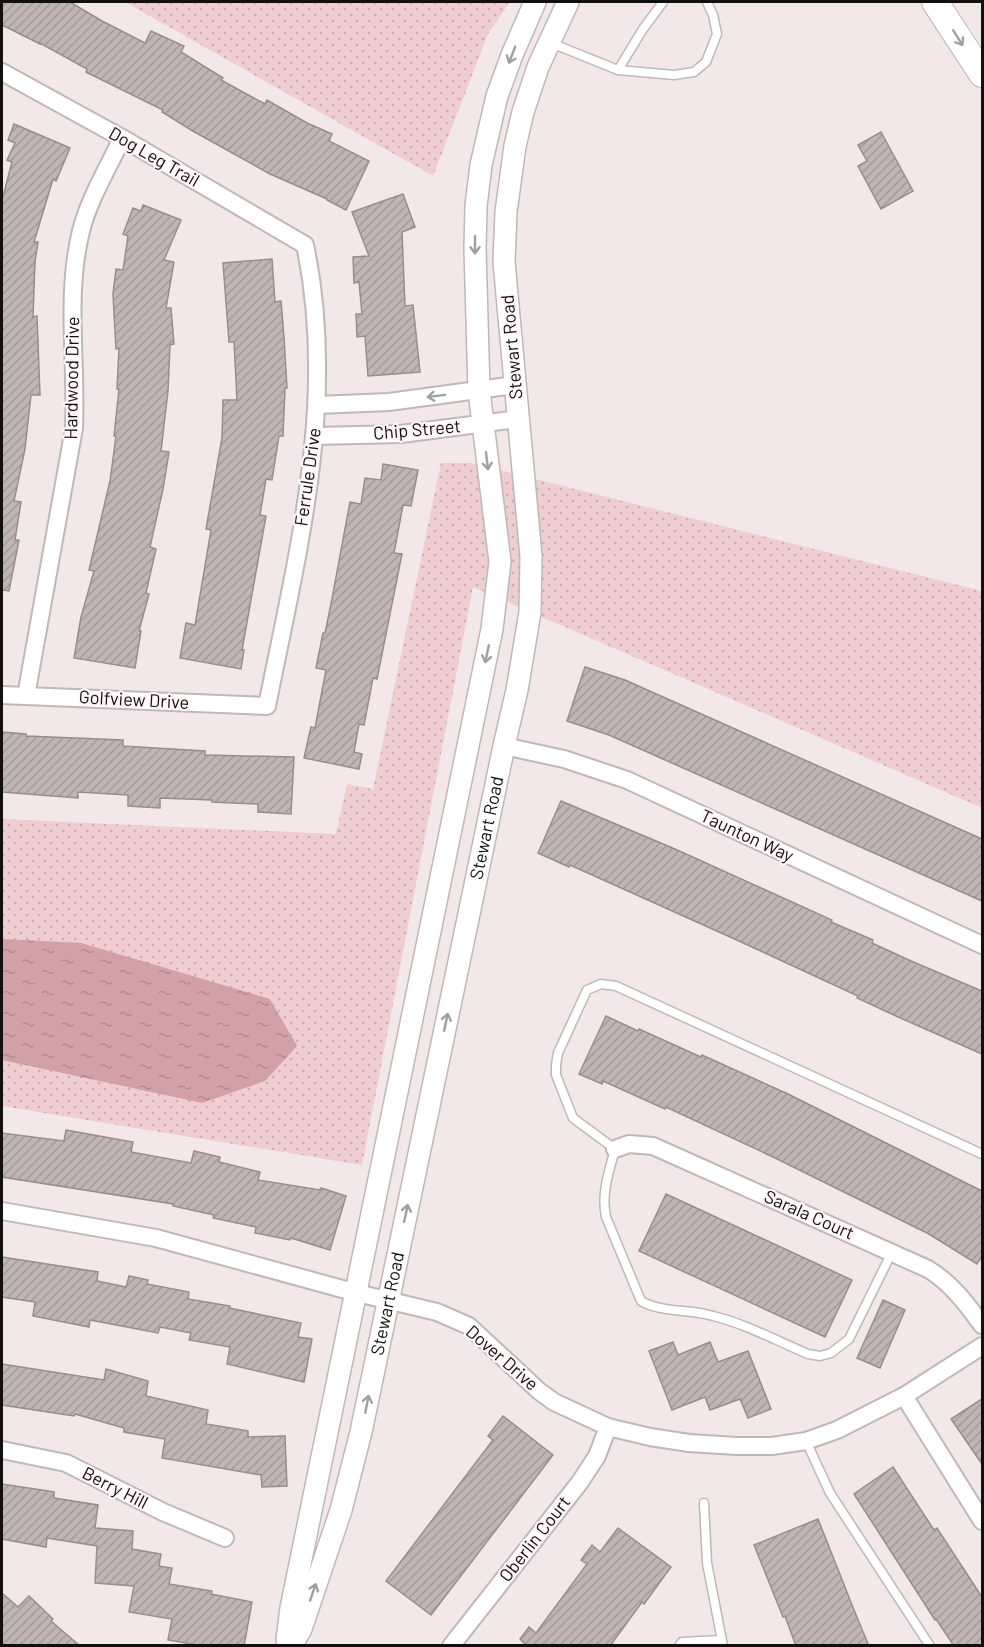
<svg xmlns="http://www.w3.org/2000/svg" width="984" height="1647" viewBox="0 0 984 1647" font-family="Barlow,sans-serif">
<style>
.grass{fill:url(#grass-dots)}
.water{fill:url(#water-ripples)}
.building{fill:url(#building-hatch);stroke:#988d8e;stroke-width:1.5}
.lines{fill:none;stroke-linecap:round;stroke-linejoin:round}
.service-casing{stroke:#c1b7b7;stroke-width:11}
.minor-casing{stroke:#c1b7b7;stroke-width:20}
.tertiary-casing{stroke:#c1b7b7;stroke-width:24}
.primary-casing{stroke:#c1b7b7;stroke-width:28}
.service{stroke:#fff;stroke-width:8}
.minor{stroke:#fff;stroke-width:16}
.tertiary{stroke:#fff;stroke-width:21}
.primary{stroke:#fff;stroke-width:26}
.oneway{stroke:#a09f9f}
.labels{text-anchor:middle;stroke-width:4.5;stroke-linejoin:round;paint-order:stroke}
.street-label{font-size:18px;fill:#120f0f;stroke:#fff6f7}
</style>
<defs>
<pattern id="grass-dots" width="8" height="8" patternUnits="userSpaceOnUse" patternTransform="scale(1.5)"><rect width="8" height="8" fill="#efcdd0"/><path d="M2 2h.1M6 6h.1" fill="none" stroke="#ccafb1" stroke-width="1.8" stroke-linecap="round"/></pattern>
<pattern id="water-ripples" width="26" height="14" patternUnits="userSpaceOnUse" patternTransform="scale(1.5)"><rect width="26" height="14" fill="#d2a1a6"/><path d="M2 4q2-2 4 0t4 0M15 11q2-2 4 0t4 0" fill="none" stroke="#b3898e"/></pattern>
<pattern id="building-hatch" width="6" height="6" patternUnits="userSpaceOnUse" patternTransform="scale(1.5)"><rect width="6" height="6" fill="#c0b5b6"/><path d="M-1 1l2-2M0 6l6-6M5 7l2-2" fill="none" stroke="#a49a9b"/></pattern>
</defs>
<rect width="100%" height="100%" fill="#f3e8e9"/>
<!-- grass -->
<g class="grass">
<path d="M 125,2 L 510,2 L 488,34 L 433,176 Z"/>
<path d="M 441,463 L 471,463 L 982,591 L 982,808 L 473,587 L 362,1165 L 2,1106 L 2,819 L 336,834 L 347,784 L 373,789 Z"/>
</g>
<!-- water -->
<path class="water" d="M 2,939 L 81,943 L 270,999 L 297,1046 L 265,1081 L 202,1103 L 2,1060 Z"/>
<!-- building -->
<g class="building">
<path d="M 2,2 L 70,2 L 102,21 L 145,43 L 151,31 L 184,46 L 181,52 L 223,78 L 221,80 L 265,104 L 267,100 L 307,123 L 332,134 L 329,141 L 369,161 L 346,210 L 327,200 L 327,199 L 270,174 L 191,130 L 162,112 L 163,110 L 86,72 L 87,69 L 40,43 L 40,44 L 2,25 Z"/>
<path d="M 14,124 L 70,148 L 56,181 L 53,179 L 34,242 L 38,242 L 35,262 L 33,317 L 37,316 L 40,395 L 31,395 L 25,449 L 14,501 L 21,502 L 15,540 L 19,540 L 9,591 L 2,590 L 2,200 L 12,162 L 7,160 L 15,143 L 8,140 Z"/>
<path d="M 881,132 L 913,191 L 881,209 L 858,166 L 867,161 L 858,145 Z"/>
<path d="M 403,194 L 415,227 L 402,232 L 405,306 L 413,305 L 420,372 L 368,376 L 365,336 L 357,337 L 356,314 L 362,314 L 359,282 L 354,283 L 353,257 L 369,256 L 352,212 Z"/>
<path d="M 143,205 L 181,220 L 164,260 L 174,262 L 166,308 L 171,308 L 174,344 L 170,345 L 168,391 L 161,451 L 169,452 L 163,489 L 150,547 L 156,549 L 146,593 L 149,594 L 139,631 L 141,631 L 135,668 L 74,658 L 81,617 L 94,571 L 89,570 L 110,481 L 116,436 L 114,436 L 119,389 L 117,389 L 119,348 L 116,349 L 113,294 L 116,269 L 123,270 L 128,236 L 123,234 L 133,208 L 141,211 Z"/>
<path d="M 272,259 L 275,302 L 281,301 L 284,337 L 287,388 L 285,388 L 283,436 L 279,436 L 272,480 L 266,479 L 260,515 L 266,516 L 242,650 L 244,650 L 241,669 L 180,658 L 186,623 L 195,625 L 211,530 L 206,529 L 222,438 L 223,400 L 237,400 L 234,342 L 229,342 L 223,263 Z"/>
<path d="M 383,464 L 418,470 L 411,506 L 403,505 L 394,553 L 402,554 L 377,679 L 373,678 L 364,725 L 359,724 L 354,752 L 362,754 L 359,769 L 304,758 L 311,727 L 315,728 L 326,670 L 316,668 L 323,633 L 325,633 L 331,604 L 350,502 L 361,504 L 365,478 L 381,480 Z"/>
<path d="M 585,667 L 625,680 L 982,839 L 982,901 L 609,735 L 567,721 Z"/>
<path d="M 2,732 L 26,734 L 26,736 L 123,740 L 123,746 L 205,751 L 205,755 L 294,757 L 291,814 L 258,812 L 258,804 L 212,802 L 212,800 L 160,798 L 160,808 L 128,806 L 128,795 L 78,792 L 78,798 L 2,792 Z"/>
<path d="M 561,801 L 675,849 L 832,920 L 831,922 L 873,940 L 872,943 L 911,961 L 982,991 L 982,1054 L 896,1016 L 857,998 L 858,996 L 739,941 L 570,865 L 569,867 L 538,853 Z"/>
<path d="M 606,1016 L 638,1031 L 639,1029 L 701,1057 L 702,1055 L 788,1094 L 982,1191 L 982,1256 L 977,1264 L 929,1234 L 771,1156 L 666,1107 L 665,1109 L 603,1081 L 602,1084 L 579,1074 Z"/>
<path d="M 66,1130 L 133,1142 L 131,1152 L 191,1163 L 194,1151 L 220,1157 L 219,1162 L 260,1172 L 258,1180 L 320,1190 L 321,1188 L 346,1196 L 330,1250 L 291,1238 L 290,1240 L 255,1233 L 256,1227 L 213,1218 L 214,1215 L 173,1206 L 173,1204 L 2,1177 L 2,1133 L 64,1141 Z"/>
<path d="M 666,1194 L 852,1280 L 825,1337 L 639,1251 Z"/>
<path d="M 2,1257 L 98,1272 L 97,1281 L 126,1287 L 129,1276 L 148,1280 L 147,1284 L 189,1292 L 188,1299 L 230,1306 L 229,1308 L 301,1323 L 298,1337 L 312,1339 L 304,1382 L 227,1364 L 230,1347 L 189,1340 L 191,1333 L 160,1327 L 158,1333 L 90,1320 L 89,1327 L 33,1316 L 35,1302 L 2,1297 Z"/>
<path d="M 883,1300 L 905,1310 L 880,1368 L 857,1358 Z"/>
<path d="M 673,1342 L 678,1355 L 710,1342 L 718,1362 L 748,1351 L 771,1409 L 748,1418 L 740,1399 L 710,1410 L 705,1397 L 672,1410 L 649,1351 Z"/>
<path d="M 2,1364 L 104,1380 L 106,1369 L 148,1381 L 146,1396 L 208,1410 L 206,1424 L 248,1431 L 248,1437 L 285,1436 L 287,1486 L 262,1487 L 261,1475 L 162,1458 L 165,1439 L 124,1432 L 124,1428 L 75,1414 L 74,1416 L 2,1405 Z"/>
<path d="M 982,1399 L 982,1464 L 951,1419 Z"/>
<path d="M 503,1416 L 553,1455 L 431,1615 L 386,1581 L 493,1440 L 488,1436 Z"/>
<path d="M 893,1467 L 934,1530 L 937,1528 L 982,1597 L 982,1646 L 954,1646 L 936,1619 L 935,1620 L 854,1494 Z"/>
<path d="M 2,1484 L 54,1492 L 54,1498 L 98,1505 L 95,1528 L 133,1531 L 132,1549 L 161,1554 L 159,1566 L 172,1568 L 169,1584 L 212,1591 L 211,1594 L 252,1602 L 244,1646 L 203,1646 L 168,1640 L 172,1619 L 129,1612 L 134,1586 L 95,1583 L 97,1546 L 47,1538 L 46,1547 L 2,1539 Z"/>
<path d="M 818,1519 L 856,1615 L 869,1646 L 796,1646 L 785,1616 L 783,1617 L 754,1545 Z"/>
<path d="M 618,1528 L 671,1567 L 644,1604 L 642,1602 L 610,1646 L 527,1646 L 520,1639 L 529,1627 L 536,1633 L 587,1564 L 581,1560 L 592,1545 L 600,1552 Z"/>
<path d="M 2,1593 L 18,1607 L 29,1596 L 53,1619 L 51,1621 L 80,1646 L 2,1646 Z"/>
</g>
<g class="lines">
<!-- service casing -->
<g class="service-casing">
<g id="service">
<path d="M 551,43 L 618,70 L 674,75 L 694,72 L 706,62 L 717,34 L 713,15 L 707,2"/>
<path d="M 618,70 L 643,29 L 663,2"/>
<path d="M 892,1252 L 849,1339 L 831,1353 L 820,1356 L 808,1354 C 777,1341 746,1324 713,1316 C 690,1309 662,1313 641,1301 L 606,1217 C 601,1193 609,1172 615,1149 L 573,1118 L 556,1075 L 556,1065 L 558,1053 L 587,990 L 601,984 L 616,986 L 982,1154"/>
<path d="M 806,1441 L 830,1493 L 930,1646"/>
<path d="M 704,1503 L 707,1563 L 723,1646"/>
<path d="M 679,1646 L 682,1642 L 721,1640"/>
</g>
</g>
<!-- minor casing -->
<g class="minor-casing">
<g id="minor">
<path d="M 2,72 L 122,138 L 305,245 C 338,400 297,555 267,706 L 2,695"/>
<path d="M 317,405 L 389,402 L 515,385"/>
<path d="M 315,436 L 401,434 L 518,419"/>
<path d="M 26,696 L 74,428 C 77,363 65,295 81,231 C 89,199 108,168 122,138"/>
<path d="M 504,746 L 564,759 L 627,780 L 982,945"/>
<path d="M 615,1149 L 629,1144 L 653,1146 L 928,1269 C 951,1283 966,1303 982,1325"/>
<path d="M 2,1211 L 156,1238 L 357,1293 L 437,1312 L 469,1326 L 539,1391 L 554,1402 L 608,1427 L 650,1437 L 689,1443 L 737,1446 L 772,1446 L 806,1441 L 837,1430 L 904,1396 L 982,1346"/>
<path d="M 904,1396 L 982,1521"/>
<path d="M 2,1450 L 66,1463 L 163,1512 L 225,1538"/>
<path d="M 451,1646 L 580,1482 L 597,1456 L 608,1427"/>
</g>
</g>
<!-- tertiary casing -->
<g class="tertiary-casing">
<g id="tertiary">
<path d="M 287,1640 L 291,1608 L 492,629 L 500,562 L 479,391 L 475,248 L 476,206 L 481,165 L 497,96 L 512,55 L 535,2"/>
<path id="s1" d="M 291,1646 L 301,1629 L 341,1510 L 361,1432 L 504,746 L 517,690 L 530,612 L 531,556 L 504,262 L 506,212 L 515,146 L 523,112 L 538,67 L 568,2"/>
</g>
</g>
<!-- primary casing -->
<g class="primary-casing">
<path id="primary" d="M 935,2 L 982,74"/>
</g>
<!-- service -->
<use href="#service" class="service"/>
<!-- minor -->
<use href="#minor" class="minor"/>
<!-- tertiary -->
<use href="#tertiary" class="tertiary"/>
<!-- primary -->
<use href="#primary" class="primary"/>
</g>
<!-- one-way arrows -->
<defs><path id="oneway-shaft" d="M-6 0H5M1.5-3L5.5 0L1.5 3" fill="none" stroke-width="1.6" stroke-linecap="round" stroke-linejoin="round" transform="scale(1.5)"/></defs>
<g class="oneway">
<use href="#oneway-shaft" transform="translate(958 38) rotate(58)"/>
<use href="#oneway-shaft" transform="translate(512 55) rotate(111)"/>
<use href="#oneway-shaft" transform="translate(475 245) rotate(90)"/>
<use href="#oneway-shaft" transform="translate(436 396) rotate(173)"/>
<use href="#oneway-shaft" transform="translate(487 461) rotate(83)"/>
<use href="#oneway-shaft" transform="translate(487 654) rotate(102)"/>
<use href="#oneway-shaft" transform="translate(446 1022) rotate(-78)"/>
<use href="#oneway-shaft" transform="translate(406 1213) rotate(-78)"/>
<use href="#oneway-shaft" transform="translate(367 1404) rotate(-79)"/>
<use href="#oneway-shaft" transform="translate(313 1592) rotate(-71)"/>
</g>
<g class="labels">
<!-- street labels -->
<g class="street-label">
<text transform="translate(154 157) rotate(30)" y="6">Dog Leg Trail</text>
<text transform="translate(512 347) rotate(-95)" y="6">Stewart Road</text>
<text transform="translate(72 378) rotate(-89)" y="6">Hardwood Drive</text>
<text transform="translate(417 430) rotate(-5)" y="6">Chip Street</text>
<text transform="translate(308 477) rotate(-82)" y="6">Ferrule Drive</text>
<text transform="translate(134 700) rotate(3)" y="6">Golfview Drive</text>
<text dy="6" stroke="none"><textPath href="#s1" startOffset="843">Stewart Road</textPath></text>
<text transform="translate(747 836) rotate(25)" y="6">Taunton Way</text>
<text transform="translate(809 1215) rotate(24)" y="6">Sarala Court</text>
<text dy="6" stroke="none"><textPath href="#s1" startOffset="357">Stewart Road</textPath></text>
<text transform="translate(502 1358) rotate(41)" y="6">Dover Drive</text>
<text transform="translate(115 1488) rotate(27)" y="6">Berry Hill</text>
<text transform="translate(535 1539) rotate(-52)" y="6">Oberlin Court</text>
</g>
</g>
<!-- border -->
<rect width="984" height="1647" fill="none" stroke="#120f0f" stroke-width="6"/>
</svg>
